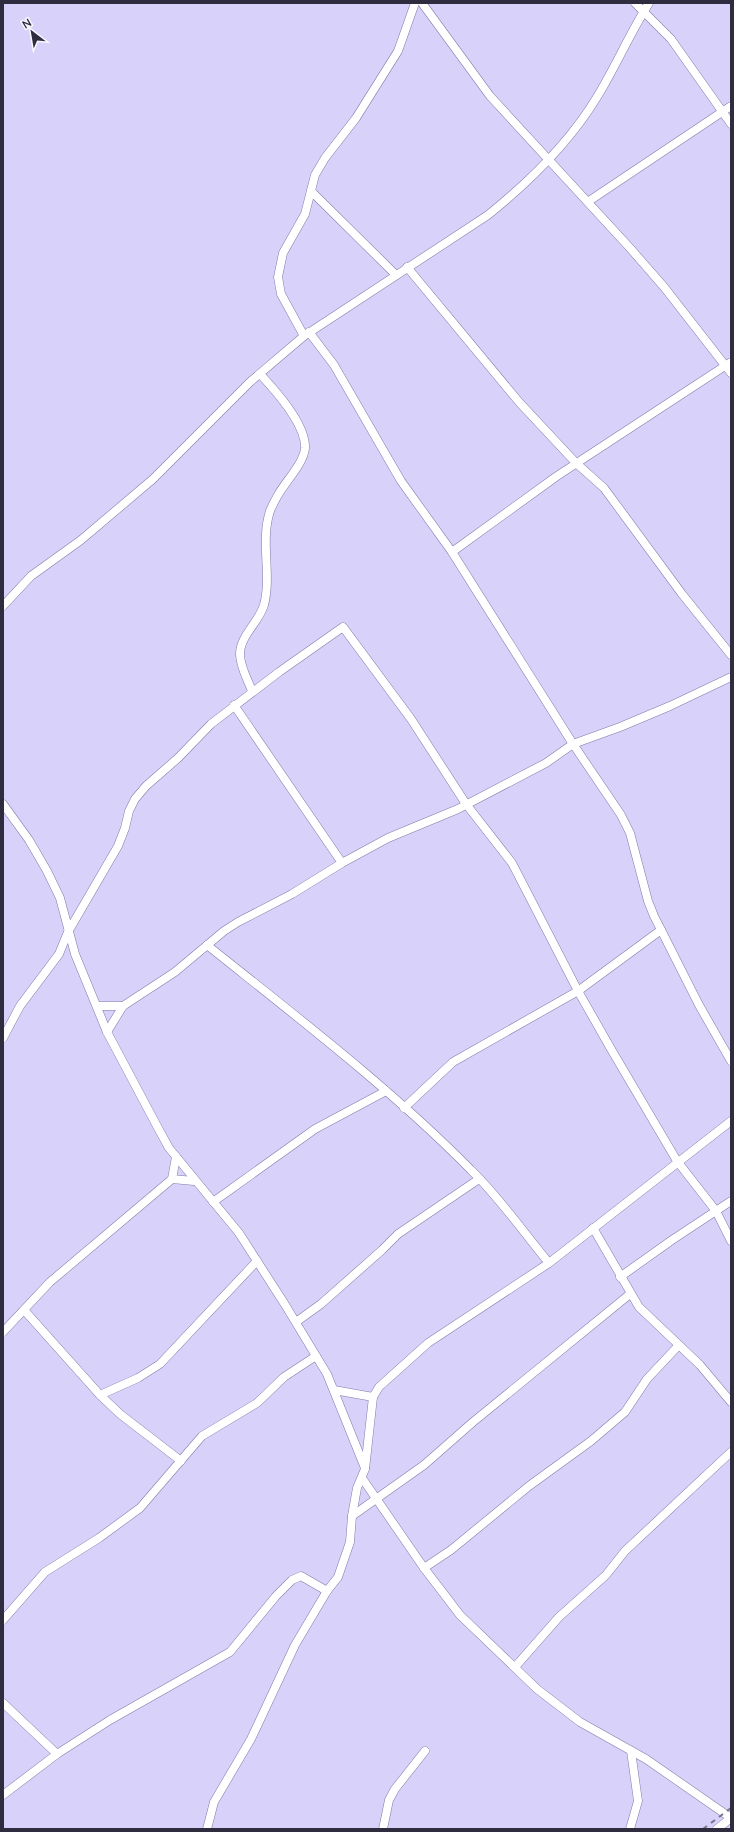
<svg xmlns="http://www.w3.org/2000/svg" width="734" height="1832" viewBox="0 0 734 1832" font-family="Mulish,sans-serif">
<style>
.lines{fill:none;stroke-linecap:round;stroke-linejoin:round}
.street-casing{stroke:#837aa8;stroke-width:9}
.street{stroke:#fff;stroke-width:8}
.rail{stroke:#76718d;stroke-width:2;stroke-dasharray:5 5;stroke-linecap:butt}
</style>
<rect width="100%" height="100%" fill="#d8d1fa"/>
<g class="lines">
<!-- street casing -->
<g class="street-casing">
<g id="street">
<path d="M 422,3 L 490,96 L 630,248 L 664,287 L 731,373"/>
<path d="M 635,3 L 671,39 L 731,124"/>
<path d="M 311,191 L 396,275"/>
<path d="M 589,201 L 731,106"/>
<path d="M 407,267 L 519,402 L 576,463 L 604,488 L 682,594 L 731,655"/>
<path d="M 309,332 L 334,365 L 401,481 L 452,552 L 573,744 L 621,815 L 630,833 L 648,901 L 654,916 L 699,1005 L 731,1061"/>
<path d="M 304,336 L 281,294 L 278,277 L 283,253 L 305,214 L 315,175 L 325,158 L 356,118 L 398,51 L 415,3"/>
<path d="M 452,552 L 557,476 L 731,362"/>
<path d="M 3,606 L 31,576 L 81,540 L 153,479 L 250,382 L 304,336 L 488,215 C 529,182 570,142 597,97 C 616,66 630,33 649,3"/>
<path d="M 252,691 C 248,680 240,667 240,654 C 240,636 259,622 264,605 C 272,575 260,541 270,511 C 272,506 275,500 278,495 C 285,482 304,463 305,448 C 306,424 275,390 260,374"/>
<path d="M 234,705 L 342,863"/>
<path d="M 3,804 L 29,840 L 47,871 L 60,898 L 75,954 L 107,1032 L 158,1128 L 169,1148 L 239,1233 L 284,1303 L 327,1374 L 365,1468"/>
<path d="M 207,945 C 297,1017 390,1088 471,1170 C 500,1198 523,1232 549,1263"/>
<path d="M 97,1006 L 123,1006"/>
<path d="M 107,1032 L 123,1006 L 175,972 L 224,931 L 238,922 L 292,894 L 342,863 L 388,838 L 458,809 L 546,763 L 573,744 L 620,727 L 670,706 L 731,677"/>
<path d="M 3,1038 L 20,1006 L 59,954 L 68,932 L 118,846 L 125,828 L 129,811 L 135,799 L 146,786 L 178,758 L 211,724 L 279,672 L 343,627 L 411,719 L 466,804 L 512,863 L 578,991 L 611,1049 L 677,1161 L 716,1211 L 731,1241"/>
<path d="M 404,1108 L 453,1062 L 578,991 L 661,930"/>
<path d="M 172,1179 L 194,1181"/>
<path d="M 213,1202 L 315,1129 L 386,1091"/>
<path d="M 593,1228 L 639,1307 L 700,1365 L 731,1402"/>
<path d="M 620,1277 L 672,1240 L 731,1201"/>
<path d="M 24,1310 L 100,1395 L 120,1414 L 181,1461"/>
<path d="M 296,1322 L 321,1304 L 382,1250 L 398,1234 L 479,1179"/>
<path d="M 3,1332 L 50,1282 L 172,1179 L 176,1157"/>
<path d="M 334,1390 L 373,1397"/>
<path d="M 100,1395 L 138,1378 L 160,1364 L 257,1261"/>
<path d="M 362,1478 L 424,1568 L 460,1615 L 537,1689 L 580,1722 L 646,1759 L 731,1818"/>
<path d="M 352,1516 L 424,1465 L 473,1422 L 630,1294"/>
<path d="M 424,1568 L 451,1550 L 529,1486 L 591,1441 L 625,1412 L 647,1379 L 679,1345"/>
<path d="M 3,1620 L 45,1572 L 99,1538 L 140,1508 L 202,1436 L 257,1403 L 284,1377 L 316,1356"/>
<path d="M 515,1667 L 559,1617 L 606,1575 L 625,1551 L 731,1452"/>
<path d="M 3,1703 L 57,1754"/>
<path d="M 3,1795 L 57,1754 L 110,1720 L 230,1652 L 276,1596 L 292,1580 L 301,1576 L 327,1591"/>
<path d="M 207,1829 L 214,1802 L 251,1739 L 295,1645 L 327,1591 L 338,1577 L 350,1542 L 352,1516 L 357,1488 L 365,1469 L 373,1397 L 379,1387 L 428,1343 L 549,1263 L 731,1121"/>
<path d="M 383,1829 L 389,1800 L 395,1789 L 425,1751"/>
<path d="M 630,1829 L 638,1801 L 631,1751"/>
<path d="M 717,1829 L 731,1818"/>
</g>
</g>
<!-- street -->
<use href="#street" class="street"/>
<!-- rail -->
<path class="rail" d="M 703,1829 L 731,1808"/>
</g>
<!-- border -->
<rect width="734" height="1832" fill="none" stroke="#302c3f" stroke-width="8"/>
<!-- north arrow -->
<g transform="translate(32 32) rotate(329)" stroke="#f8f7fd" stroke-width="3" paint-order="stroke">
<path d="M0-3L7 15L0 10L-7 15Z" fill="#302c3f"/>
<text y="-6" font-size="11" font-weight="bold" text-anchor="middle" fill="#302c3f">N</text>
</g>
</svg>
